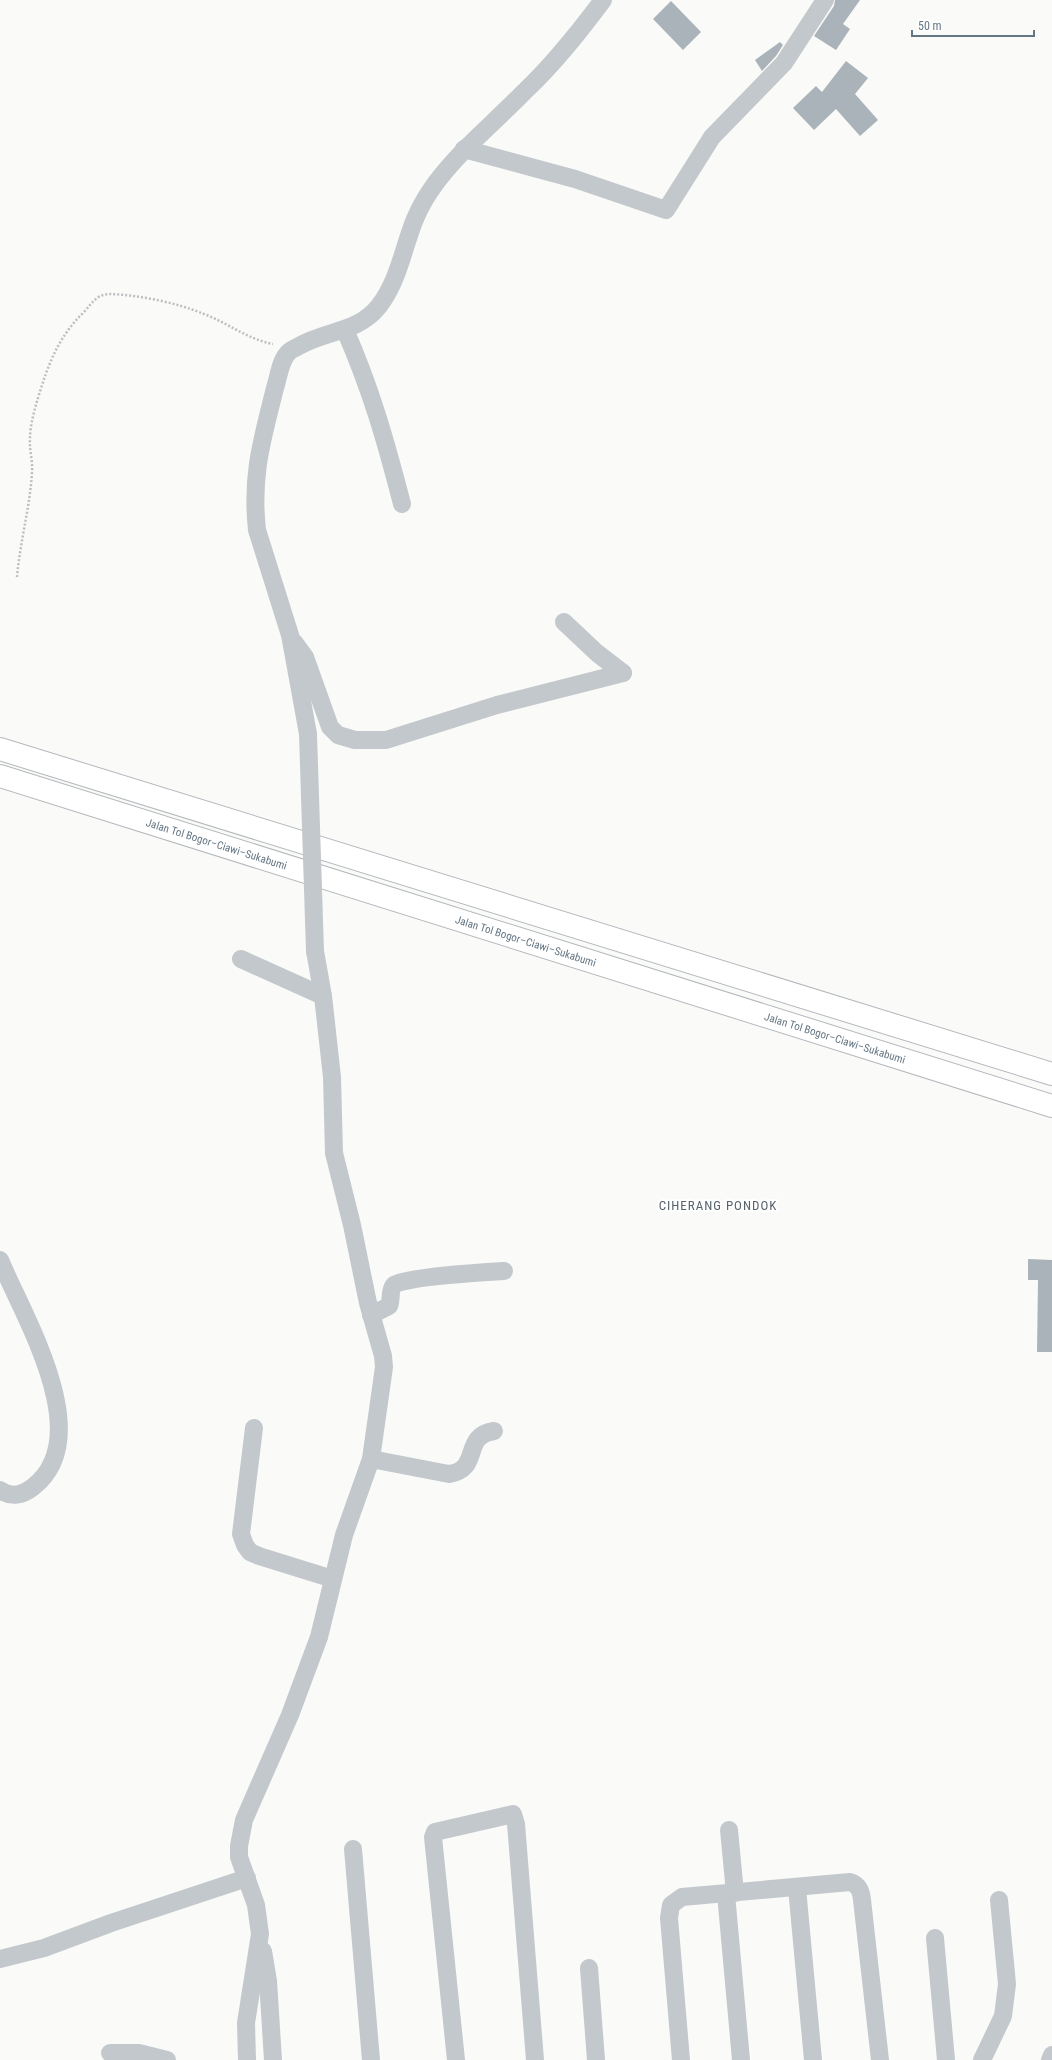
<svg xmlns="http://www.w3.org/2000/svg" width="1052" height="2060" viewBox="0 0 1052 2060" font-family="'Roboto Condensed',sans-serif">
<style>
.building{fill:#aab3b9}
.lines{fill:none;stroke-linecap:round;stroke-linejoin:round}
.highway-casing{stroke:#b4b9bd;stroke-width:24}
.path{stroke:#bbbfc2;stroke-width:2.5;stroke-dasharray:2 2;stroke-linecap:butt}
.minor{stroke:#c3c8cc;stroke-width:18}
.highway{stroke:#fff;stroke-width:22}
.minor-bridge{stroke:#c3c8cc;stroke-width:18}
.labels{text-anchor:middle;stroke-width:4;stroke-linejoin:round;paint-order:stroke}
.street-label{font-size:11px;fill:#657683;stroke:#fff}
.quarter-label{font-size:13px;letter-spacing:1px;fill:#57646e;stroke:#fff}
</style>
<rect width="100%" height="100%" fill="#fafaf8"/>
<!-- building -->
<g class="building">
<path d="M 835,0 L 860,0 L 843,24 L 850,29 L 836,50 L 814,36 L 834,6 Z"/>
<path d="M 671,1 L 701,32 L 683,50 L 653,19 Z"/>
<path d="M 780,42 L 783,45 L 776,56 L 762,71 L 755,60 Z"/>
<path d="M 846,61 L 868,78 L 855,94 L 878,120 L 860,136 L 836,109 L 814,130 L 793,108 L 816,86 L 822,92 Z"/>
<path d="M 1028,1259 L 1052,1260 L 1052,1352 L 1037,1352 L 1038,1280 L 1028,1280 Z"/>
</g>
<g class="lines">
<!-- highway casing -->
<g class="highway-casing">
<g id="highway">
<path d="M 0,749 L 1052,1074"/>
<path id="s1" d="M 0,776 L 1052,1106"/>
</g>
</g>
<!-- path -->
<path class="path" d="M 17,577 C 20,542 30,507 32,472 C 33,461 29,450 30,439 C 30,426 34,411 38,398 C 48,365 58,337 84,312 C 92,303 97,294 110,294 C 139,295 178,303 204,314 C 228,323 247,339 273,344"/>
<!-- minor -->
<g class="minor">
<path d="M 464,149 L 575,179 L 666,210 L 712,137 L 784,63 L 825,0"/>
<path d="M 345,330 C 371,389 386,442 402,504"/>
<path d="M 564,622 L 597,653 L 623,673"/>
<path d="M 294,642 L 305,657 L 330,727 L 338,735 L 355,740 L 386,740 L 497,705 L 623,673"/>
<path d="M 308,734 L 290,635 L 257,530 C 251,475 262,440 275,388 C 279,376 280,359 290,351 C 292,349 296,348 299,346 C 326,330 358,333 379,306 C 399,280 403,248 415,219 C 420,207 427,195 435,184 C 461,149 494,123 524,92 C 554,64 579,32 603,0"/>
<path d="M 241,959 L 323,996"/>
<path d="M 0,1260 C 23,1316 98,1437 33,1487 C 23,1495 11,1498 0,1490"/>
<path d="M 371,1315 L 389,1306 C 392,1300 389,1290 394,1285 C 402,1277 487,1272 504,1271"/>
<path d="M 254,1428 L 241,1534 L 245,1545 L 250,1552 L 259,1556 L 333,1579"/>
<path d="M 371,1459 L 449,1474 C 482,1469 461,1436 494,1431"/>
<path d="M 729,1830 L 735,1893"/>
<path d="M 353,1849 L 371,2060"/>
<path d="M 797,1888 L 813,2060"/>
<path d="M 726,1894 L 741,2060"/>
<path d="M 935,1938 L 946,2060"/>
<path d="M 263,1951 L 268,1981 L 273,2060"/>
<path d="M 0,1959 L 44,1948 L 111,1923 L 247,1878"/>
<path d="M 589,1968 L 596,2060"/>
<path d="M 110,2053 L 139,2053 L 167,2060"/>
<path d="M 247,2060 L 246,2023 L 260,1934 L 256,1905 L 239,1857 L 239,1846 L 244,1820 L 290,1715 L 319,1637 L 344,1535 L 371,1459 L 384,1367 L 383,1356 L 368,1303 L 352,1225 L 334,1153 L 332,1077 L 323,996 L 315,951"/>
<path d="M 456,2060 L 433,1837 L 435,1832 L 513,1814 L 516,1824 L 535,2060"/>
<path d="M 681,2060 L 669,1918 L 671,1905 L 682,1897 L 850,1882 C 859,1885 861,1891 862,1900 L 880,2060"/>
<path d="M 982,2060 L 1003,2016 L 1007,1984 L 999,1900"/>
<path d="M 1050,2060 L 1052,2055"/>
</g>
<!-- highway -->
<use href="#highway" class="highway"/>
<!-- minor-bridge -->
<path class="minor-bridge" d="M 308,734 L 315,951"/>
</g>
<g class="labels">
<!-- street labels -->
<g class="street-label">
<text dy="4" stroke="none"><textPath href="#s1" startOffset="227">Jalan Tol Bogor–Ciawi–Sukabumi</textPath></text>
<text dy="4" stroke="none"><textPath href="#s1" startOffset="551">Jalan Tol Bogor–Ciawi–Sukabumi</textPath></text>
<text dy="4" stroke="none"><textPath href="#s1" startOffset="875">Jalan Tol Bogor–Ciawi–Sukabumi</textPath></text>
</g>
<!-- quarter labels -->
<g class="quarter-label">
<text x="718" y="1210">CIHERANG PONDOK</text>
</g>
</g>
<!-- scale -->
<path d="M912 30v6h122v-6" fill="none" stroke="#657683" stroke-width="2"/>
<text x="918" y="30" font-size="12" fill="#657683" stroke="#ffffff" stroke-width="3" paint-order="stroke">50 m</text>
</svg>
